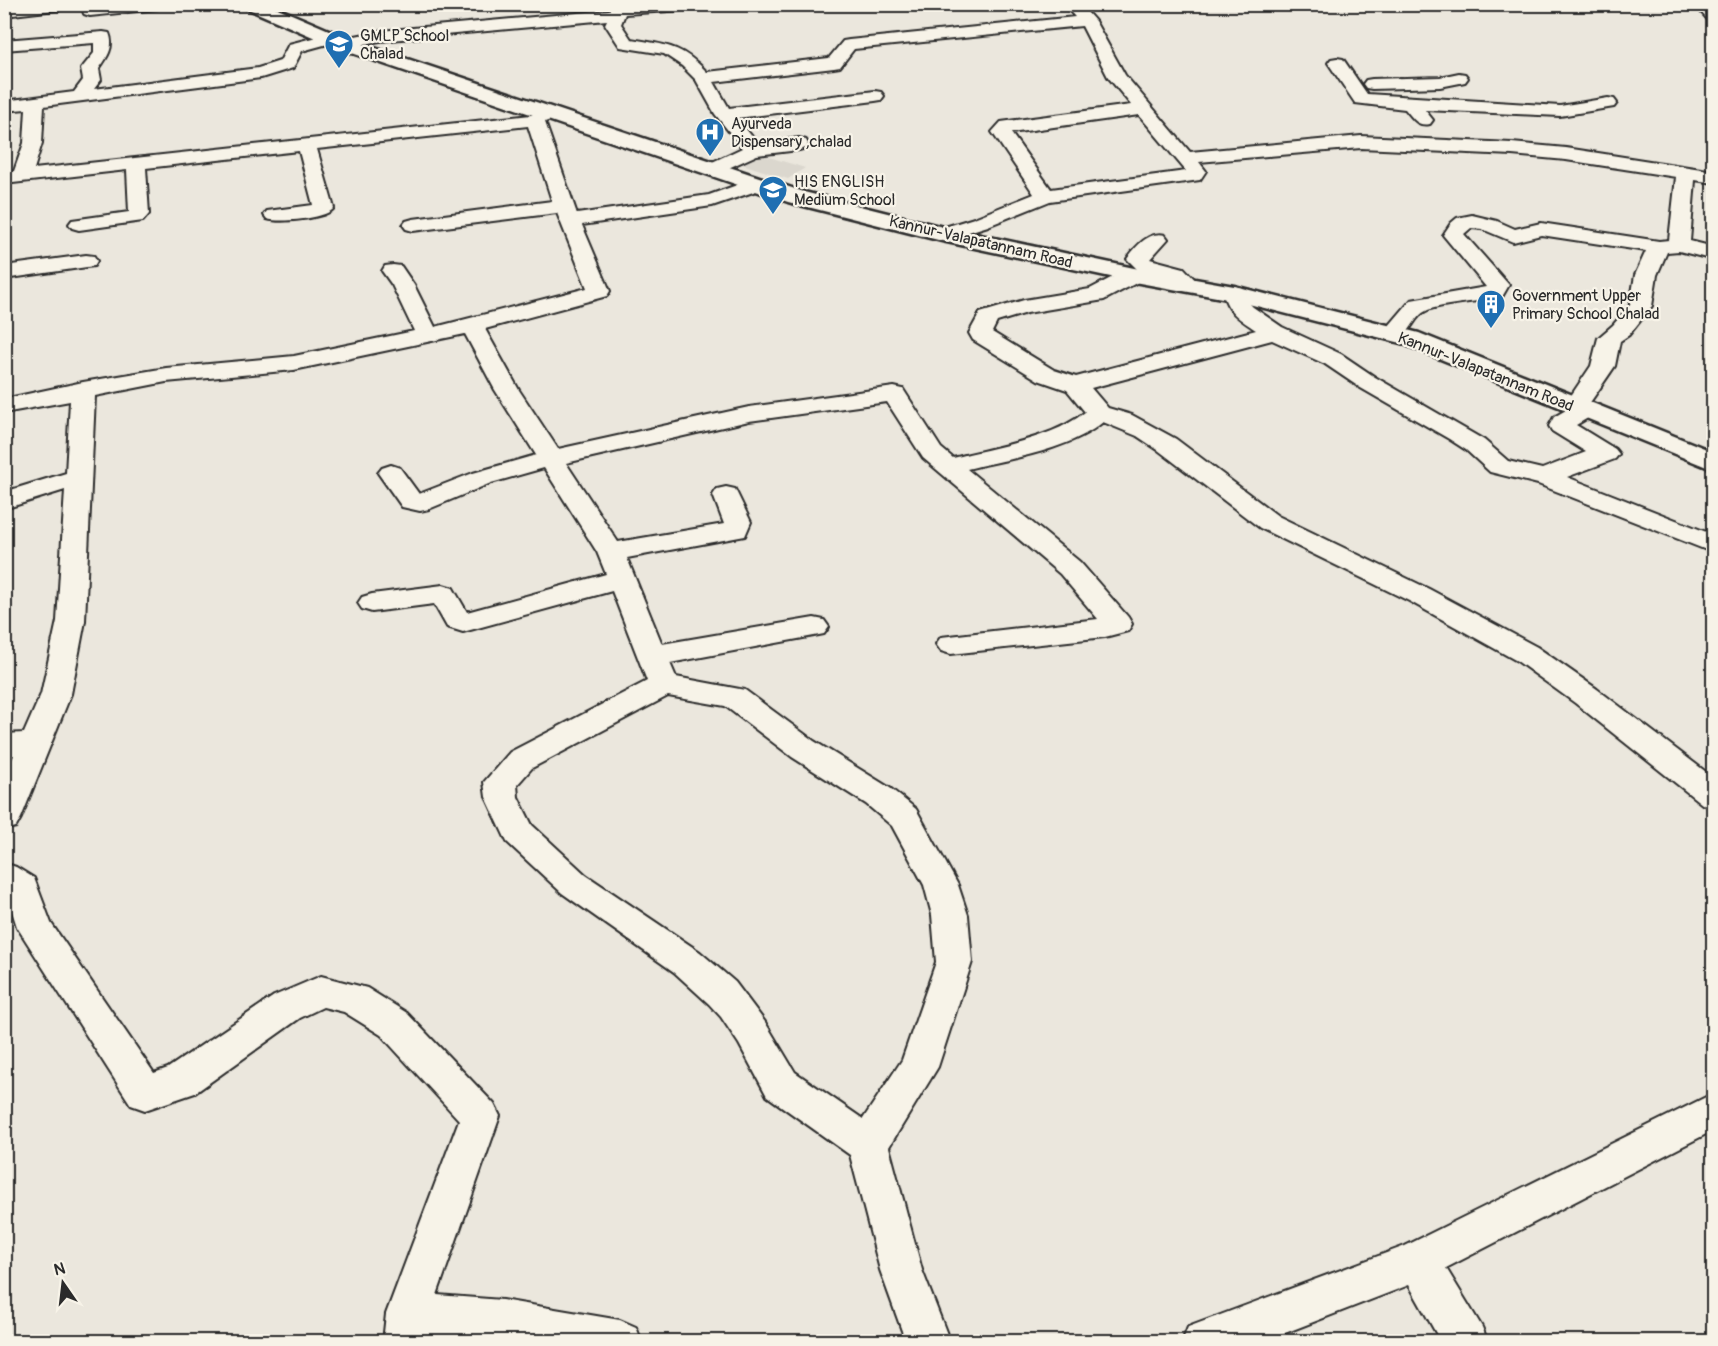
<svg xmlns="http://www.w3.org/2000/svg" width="1718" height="1346" viewBox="0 0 1718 1346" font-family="Pangolin,sans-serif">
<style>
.built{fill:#dbd7ce}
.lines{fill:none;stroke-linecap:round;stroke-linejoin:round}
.minor-casing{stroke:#2b2b2b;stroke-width:4}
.major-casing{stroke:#2b2b2b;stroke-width:5}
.minor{fill:#f7f3e8;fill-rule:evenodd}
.major{fill:#f7f3e8;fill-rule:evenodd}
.labels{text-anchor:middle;stroke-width:4.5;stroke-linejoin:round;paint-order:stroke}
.far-poi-label{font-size:16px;fill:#2b2b2b;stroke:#f7f3e8;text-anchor:start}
.far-street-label{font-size:16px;fill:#2b2b2b;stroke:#f7f3e8}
</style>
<rect width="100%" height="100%" fill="#ebe7dd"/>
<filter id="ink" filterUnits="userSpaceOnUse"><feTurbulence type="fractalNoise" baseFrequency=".0167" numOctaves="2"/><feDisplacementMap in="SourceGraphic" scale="12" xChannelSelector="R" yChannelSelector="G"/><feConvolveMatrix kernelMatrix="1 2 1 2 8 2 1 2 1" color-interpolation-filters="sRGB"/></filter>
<g filter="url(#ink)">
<!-- built -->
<path class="built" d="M 756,153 L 805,168 L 788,179 L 736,162 Z"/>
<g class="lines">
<!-- minor casing -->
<g class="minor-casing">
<g id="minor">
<path d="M 19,4 L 72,4 L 64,9 L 4,16 L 4,6 Z"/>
<path d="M 81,4 L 165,4 L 157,9 L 90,16 L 84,14 Z"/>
<path d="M 608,4 L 706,4 L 698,9 L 625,14 L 621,24 L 631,39 C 667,45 681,45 707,72 L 829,58 L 843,41 L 849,40 L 1075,17 L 1063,4 L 1080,4 L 1095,21 L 1125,75 L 1190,152 L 1361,136 L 1512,143 L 1566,148 L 1714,171 L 1714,183 L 1695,180 L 1690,241 L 1714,247 L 1714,260 L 1679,251 L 1667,252 L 1657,275 L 1652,306 L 1629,335 L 1620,341 L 1615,366 L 1589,404 L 1596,410 L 1593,415 L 1576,425 L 1615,449 L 1619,454 L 1615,459 L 1567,477 L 1714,535 L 1714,553 L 1538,484 L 1490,472 L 1466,450 L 1449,439 L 1359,387 L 1325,364 L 1272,340 L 1091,388 L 1108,408 L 1132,415 L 1176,439 L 1278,516 L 1429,589 L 1537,647 L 1597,689 L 1714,778 L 1714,808 L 1702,804 L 1575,703 L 1517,661 L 1409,601 L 1260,528 L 1158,450 L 1137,436 L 1103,422 C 1070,450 1009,459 967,469 L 1080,562 L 1128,617 L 1132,624 L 1128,631 L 1105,637 L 951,654 L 941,651 L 936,644 L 941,637 L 1098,619 L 1060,574 L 923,458 L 887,402 L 749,421 L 566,463 L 618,542 L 724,524 L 713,495 L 717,489 L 726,487 L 735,489 L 751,522 L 745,536 L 627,558 L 662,644 L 814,618 L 824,620 L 829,627 L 824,634 L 814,636 L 670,663 L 676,677 L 745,690 L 814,741 L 890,788 L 916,809 L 958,885 L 968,915 L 972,962 L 938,1067 L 889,1147 L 922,1270 L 950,1342 L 906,1342 L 880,1270 L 850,1155 L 767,1096 L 739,1044 L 721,1017 L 709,1004 L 674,972 L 562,893 L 507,842 L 486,797 L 484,782 L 510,752 L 647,681 L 612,591 L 463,632 L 447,627 L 434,604 L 372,612 L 362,609 L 358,603 L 362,597 L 372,594 L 443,585 L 453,588 L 467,612 L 606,574 L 597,552 L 544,468 L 491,483 L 429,509 L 420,511 L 402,507 L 378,473 L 382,468 L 391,465 L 400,468 L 419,494 L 473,473 L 536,455 L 495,390 L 465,334 L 294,370 L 166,382 L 95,396 L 85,621 L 71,694 L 21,818 L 16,827 L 4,830 L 4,778 L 14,755 L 4,756 L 4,734 L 24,733 L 41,694 L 57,621 L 65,490 L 4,509 L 4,492 L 66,473 L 70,401 L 4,413 L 4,399 L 83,382 L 166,368 L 294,356 L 414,331 L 392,285 L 382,271 L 385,266 L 393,265 L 401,266 L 414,285 L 435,327 L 587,288 L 557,213 L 413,231 L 406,229 L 403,225 L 406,221 L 413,219 L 552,201 L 528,126 L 317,149 L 334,208 C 326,219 280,223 267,219 L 264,215 L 267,211 L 313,205 L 299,151 L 146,168 L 149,214 L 143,221 L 79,230 L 72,228 L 69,224 L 72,220 L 129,212 L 127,170 L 4,184 L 4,172 L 14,171 L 24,143 L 26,109 L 4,111 L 4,101 L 74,92 L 83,80 L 81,69 L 94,53 L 94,43 L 4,50 L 4,40 L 103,32 L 109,33 C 115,47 107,58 99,69 L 101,80 L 94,89 L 258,68 L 280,61 L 289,44 L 332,33 L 338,34 L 340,39 L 380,31 L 610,10 ZM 607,20 L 605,24 L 620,47 L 664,54 L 682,66 L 696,80 L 715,114 L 742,148 L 706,165 L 703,169 L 706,173 L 713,175 L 757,155 L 799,150 L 806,148 L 808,144 L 806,140 L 799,138 L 758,144 L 737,118 L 875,101 L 881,100 L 884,96 L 881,92 L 875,91 L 729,108 L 714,82 L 834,68 L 840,67 L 854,49 L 1082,26 L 1108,77 L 1131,105 L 1001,122 L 992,132 L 1034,194 L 974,218 L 935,230 L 932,234 L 935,238 L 942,240 L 988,226 L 1050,201 L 1200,180 L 1206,171 L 1199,162 L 1361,148 L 1512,155 L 1566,160 L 1676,177 L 1669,240 L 1659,241 L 1541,223 L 1515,229 L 1497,221 L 1472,215 L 1457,218 L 1451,223 L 1443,235 L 1486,287 L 1411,300 L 1382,334 L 1385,339 C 1411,345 1410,317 1428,310 C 1446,303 1481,302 1502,297 L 1509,285 L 1464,234 L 1471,228 L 1482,229 L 1513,242 L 1541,235 L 1646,251 L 1635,275 L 1630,305 L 1613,325 L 1598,338 L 1591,366 L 1564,406 L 1566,410 L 1554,417 L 1549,426 L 1552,431 L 1586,452 L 1542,469 L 1508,461 L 1484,440 L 1375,377 L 1341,354 L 1282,327 L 1253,307 L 1247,301 L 1242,288 L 1234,286 L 1226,288 L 1223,293 C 1227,312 1241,320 1256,330 L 1076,377 L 1054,370 L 992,332 L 997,322 L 1027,313 L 1104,300 L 1142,280 L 1145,275 L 1143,272 C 1150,274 1160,273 1167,276 C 1181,282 1177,294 1197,290 L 1200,285 L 1184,268 L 1150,259 L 1168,239 L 1165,235 C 1149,231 1136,246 1127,259 L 1137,269 L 1126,270 L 1090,289 L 1024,300 L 980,313 L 969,333 L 973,340 L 1038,380 L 1067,390 L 1085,412 C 1053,439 994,447 953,458 L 941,448 L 903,389 L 894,387 L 749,407 L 558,449 L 519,390 L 485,329 L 607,296 L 610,291 L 582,225 L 712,206 L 765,188 L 768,184 L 765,180 L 751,180 L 709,195 L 577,214 L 545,122 L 555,118 L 558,114 L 555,110 L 549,109 L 531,115 L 34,169 L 42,143 L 44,106 L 261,78 L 293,68 L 302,51 L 335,42 L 337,47 L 343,48 L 380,41 ZM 1139,115 L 1186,171 L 1051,189 L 1011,133 ZM 668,696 L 725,706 L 792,757 L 866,804 L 892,826 L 924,885 L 932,915 L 936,962 L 902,1060 L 863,1119 L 795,1072 L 765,1022 L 735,982 L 700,952 L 586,875 L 532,825 L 518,797 L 517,785 L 532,768 Z"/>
<path d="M 1694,4 L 1711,4 L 1714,7 L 1714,22 L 1708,20 Z"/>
<path d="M 1337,58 L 1343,59 L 1367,94 L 1560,106 L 1608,98 L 1614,99 L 1617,103 L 1614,107 L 1560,116 L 1425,110 L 1433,120 L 1430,124 C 1417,127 1413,118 1405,109 L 1355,103 L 1328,63 L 1331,59 Z"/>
<path d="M 1459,73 L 1465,74 L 1468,78 L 1465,82 L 1440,87 L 1372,89 L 1366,88 L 1363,84 L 1366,80 L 1372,79 L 1440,77 Z"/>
<path d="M 86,255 L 94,256 L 97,261 L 94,266 L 4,279 L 4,266 Z"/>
<path d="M 4,863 L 16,867 L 34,878 L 51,923 L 154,1073 L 168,1068 L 274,996 L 321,976 L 367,988 L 407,1013 L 494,1104 L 500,1116 L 437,1295 L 502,1300 L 620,1320 L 636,1327 L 642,1342 L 491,1342 L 428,1337 L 427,1342 L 383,1342 L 386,1314 L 459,1120 L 381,1035 L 344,1012 L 323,1007 L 300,1018 L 195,1093 L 145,1110 L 131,1105 L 17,927 L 7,895 L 4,893 Z"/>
<path d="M 1714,1093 L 1714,1130 L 1446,1268 L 1482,1327 L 1488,1342 L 1441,1342 L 1409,1285 L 1262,1342 L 1182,1342 L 1188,1327 L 1405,1246 Z"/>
</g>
</g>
<!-- major casing -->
<g class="major-casing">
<path id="major" d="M 244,4 L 268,4 L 357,42 L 804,192 L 943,227 L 1134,268 L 1234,286 L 1419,333 L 1714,452 L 1714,470 L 1401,343 L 1233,300 L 1134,282 L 942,241 L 788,202 L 343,50 L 246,8 Z"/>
</g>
<!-- minor -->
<use href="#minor" class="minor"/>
<!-- major -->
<use href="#major" class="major"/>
</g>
</g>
<!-- icons -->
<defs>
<g id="school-pin" transform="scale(1.5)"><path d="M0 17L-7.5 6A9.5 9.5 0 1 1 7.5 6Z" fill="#1f6fb2" stroke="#f7f3e8"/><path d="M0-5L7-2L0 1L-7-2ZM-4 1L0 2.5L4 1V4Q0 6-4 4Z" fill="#fff"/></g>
<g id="hospital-pin" transform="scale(1.5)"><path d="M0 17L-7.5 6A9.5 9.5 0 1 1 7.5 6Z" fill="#1f6fb2" stroke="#f7f3e8"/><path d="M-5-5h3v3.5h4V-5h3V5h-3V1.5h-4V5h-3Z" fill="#fff"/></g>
<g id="building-pin" transform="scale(1.5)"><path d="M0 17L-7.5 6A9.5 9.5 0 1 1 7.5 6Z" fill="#1f6fb2" stroke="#f7f3e8"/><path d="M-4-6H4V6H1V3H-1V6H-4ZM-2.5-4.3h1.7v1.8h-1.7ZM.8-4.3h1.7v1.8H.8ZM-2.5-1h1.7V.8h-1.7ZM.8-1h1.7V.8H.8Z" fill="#fff"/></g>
</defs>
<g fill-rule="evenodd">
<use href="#school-pin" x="339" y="44"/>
<use href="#hospital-pin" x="710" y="132"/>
<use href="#school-pin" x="773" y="190"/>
<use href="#building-pin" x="1491" y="304"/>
</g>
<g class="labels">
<!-- far-poi labels -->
<g class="far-poi-label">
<text x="360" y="41">GMLP School<tspan x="360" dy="18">Chalad</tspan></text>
<text x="731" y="129">Ayurveda<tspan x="731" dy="18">Dispensary ,chalad</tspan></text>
<text x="794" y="187">HIS ENGLISH<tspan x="794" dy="18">Medium School</tspan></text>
<text x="1512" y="301">Government Upper<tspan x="1512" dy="18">Primary School Chalad</tspan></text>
</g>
<!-- far-street labels -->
<g class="far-street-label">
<text transform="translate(981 241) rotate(13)" y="6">Kannur-Valapatannam Road</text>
<text transform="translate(1486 371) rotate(22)" y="6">Kannur-Valapatannam Road</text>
</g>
</g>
<!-- margin -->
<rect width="1718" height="1346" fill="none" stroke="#f7f3e8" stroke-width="24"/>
<rect x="12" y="12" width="1694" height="1322" fill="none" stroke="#2b2b2b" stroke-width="2" filter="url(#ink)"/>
<!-- north arrow -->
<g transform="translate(63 1283) rotate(346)" stroke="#f7f3e8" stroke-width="4.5" paint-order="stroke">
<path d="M0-4.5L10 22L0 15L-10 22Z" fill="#2b2b2b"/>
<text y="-9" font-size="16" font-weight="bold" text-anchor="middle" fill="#2b2b2b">N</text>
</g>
</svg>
